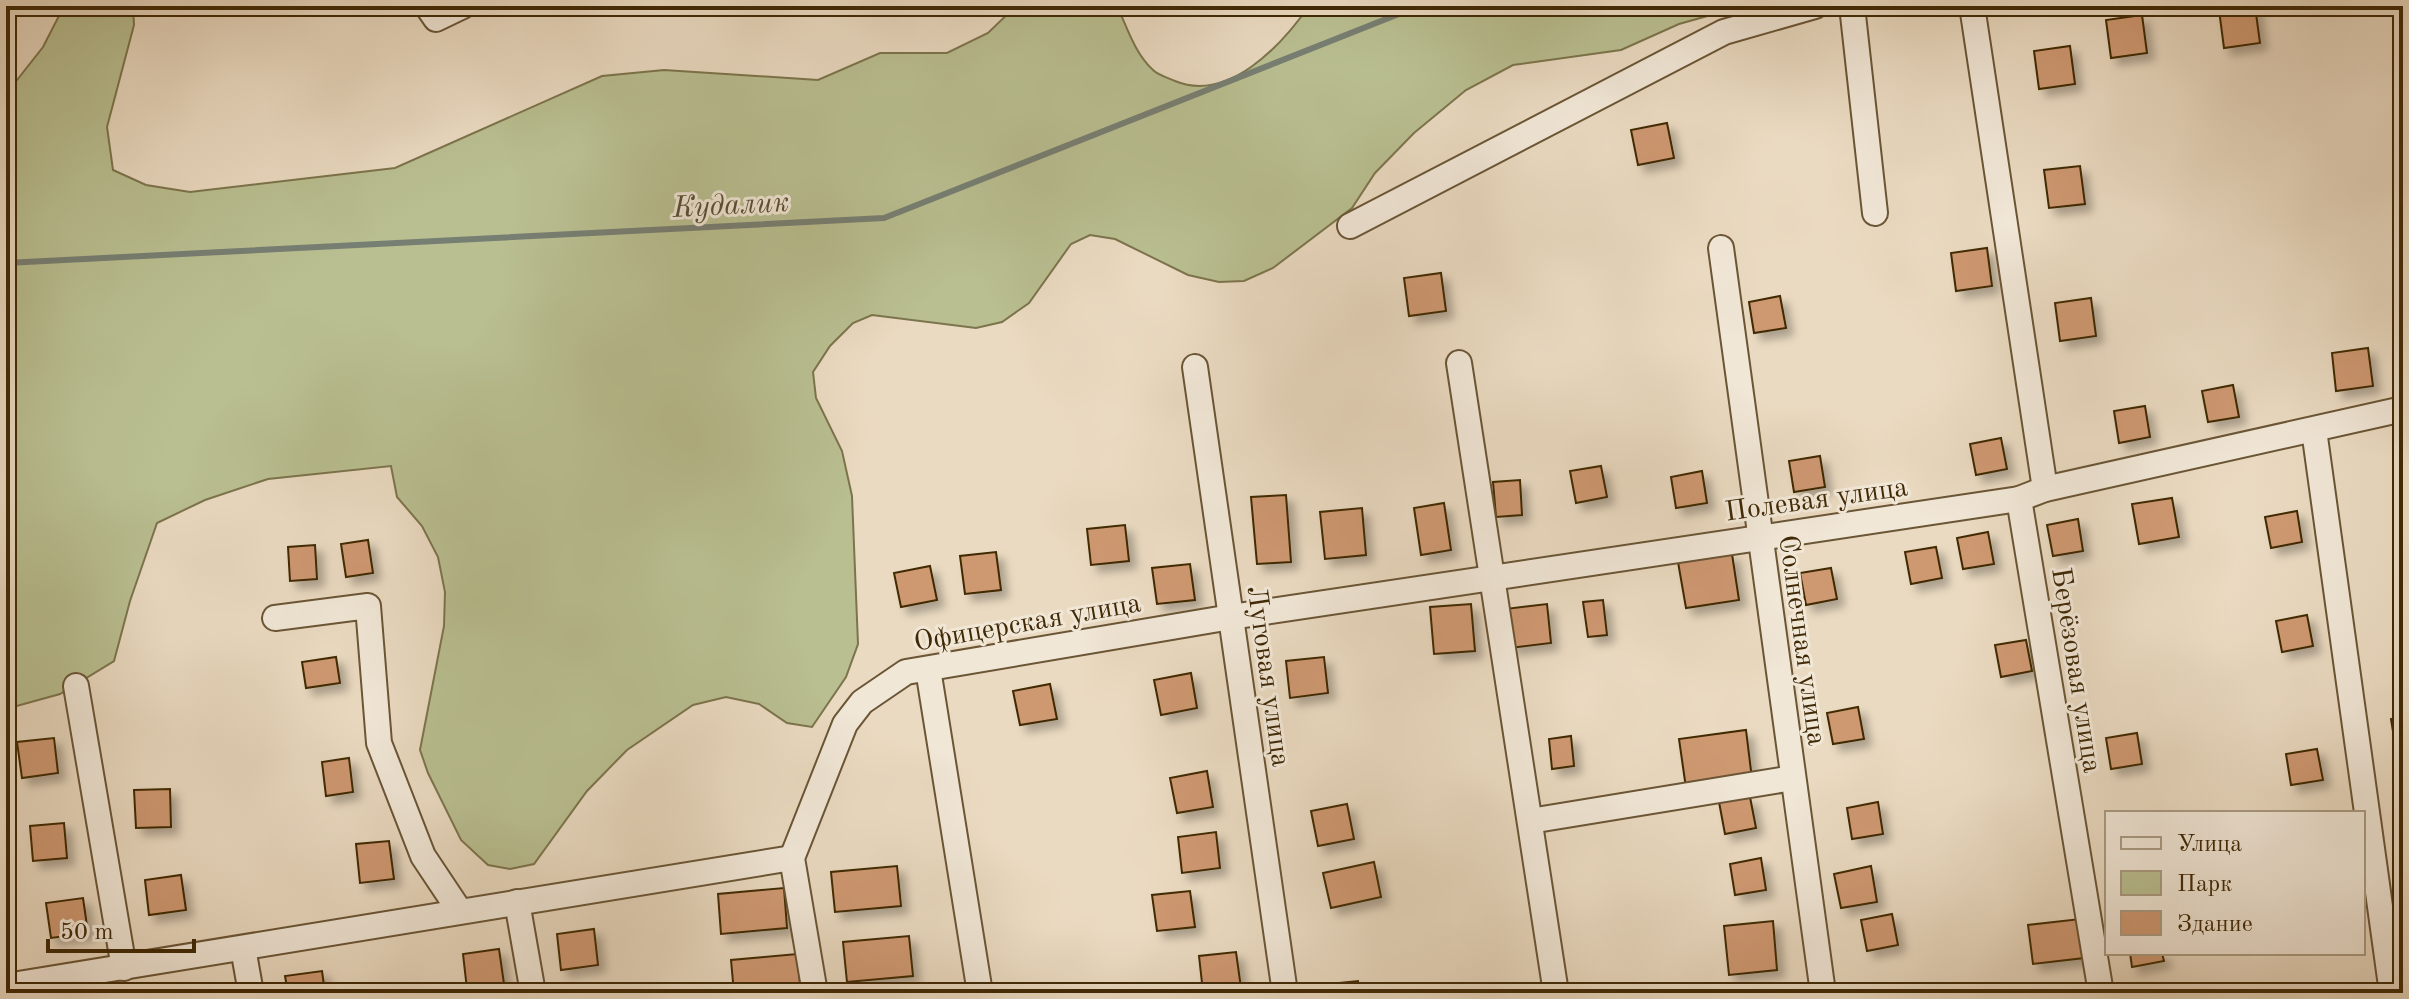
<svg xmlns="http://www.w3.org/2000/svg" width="2409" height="999" viewBox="0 0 2409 999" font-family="'Old Standard TT',serif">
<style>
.green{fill:#b9bf91;stroke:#7c744c;stroke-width:2}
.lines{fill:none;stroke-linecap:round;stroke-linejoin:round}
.stream{stroke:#777f73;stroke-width:6}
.building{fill:#ce9871;stroke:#402906;stroke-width:2;filter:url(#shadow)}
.minor-casing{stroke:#6a5535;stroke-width:28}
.minor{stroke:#f1e7d7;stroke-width:24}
.labels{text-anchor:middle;stroke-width:6;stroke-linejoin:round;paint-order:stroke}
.street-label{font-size:28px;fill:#402906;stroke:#f1e7d7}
.water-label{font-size:30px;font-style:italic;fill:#574d34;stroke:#f1e7d7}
</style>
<defs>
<filter id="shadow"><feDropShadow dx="7" dy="7" stdDeviation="4" flood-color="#0004"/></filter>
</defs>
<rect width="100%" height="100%" fill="#eadac1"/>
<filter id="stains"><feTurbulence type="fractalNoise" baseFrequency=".0025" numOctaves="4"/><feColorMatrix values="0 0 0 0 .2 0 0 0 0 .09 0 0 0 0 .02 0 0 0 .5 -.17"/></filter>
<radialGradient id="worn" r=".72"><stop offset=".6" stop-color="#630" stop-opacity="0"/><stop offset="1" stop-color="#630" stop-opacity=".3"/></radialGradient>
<!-- green -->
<path class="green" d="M 64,6 L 133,6 L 134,25 L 107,127 L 113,170 L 146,185 L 190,192 L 395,168 L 602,76 L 664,70 L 818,80 L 880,53 L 947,53 L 988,33 L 1016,6 L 1117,6 C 1127,27 1135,54 1153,70 C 1158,75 1168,78 1175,81 C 1228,103 1281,46 1309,6 L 1743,6 L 1679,24 L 1621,50 L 1513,65 L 1466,90 L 1414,133 L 1375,173 L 1352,208 L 1273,268 L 1244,281 L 1219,282 L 1188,275 L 1115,239 L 1090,235 L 1071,244 L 1029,303 L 1002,322 L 976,328 L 872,315 L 853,323 L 830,346 L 813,372 L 816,398 L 842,451 L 852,496 L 858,644 L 846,677 L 812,727 L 787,723 L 759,704 L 726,697 L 693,705 L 627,750 L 587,791 L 534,864 L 510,869 L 488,865 L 461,840 L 428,773 L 420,750 L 444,626 L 445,592 L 438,557 L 422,526 L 397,497 L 391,466 L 268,479 L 205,500 L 157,523 L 130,601 L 114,661 L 60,694 L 6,709 L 6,94 L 43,47 Z"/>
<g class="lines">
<!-- stream -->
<path class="stream" d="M 6,263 L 884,218 L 1419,6"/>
</g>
<!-- building -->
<g class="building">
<path d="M 2255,6 L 2260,43 L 2224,48 L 2219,10 Z"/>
<path d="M 2142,15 L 2147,53 L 2111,58 L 2106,20 Z"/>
<path d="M 2070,46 L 2075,84 L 2039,89 L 2034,51 Z"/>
<path d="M 1667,123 L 1674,158 L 1638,165 L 1631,130 Z"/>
<path d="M 2080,166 L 2085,204 L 2049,208 L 2044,170 Z"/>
<path d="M 1987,248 L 1992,286 L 1956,291 L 1951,253 Z"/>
<path d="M 1441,273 L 1446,311 L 1409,316 L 1404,278 Z"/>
<path d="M 1780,296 L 1786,328 L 1754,333 L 1749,302 Z"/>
<path d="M 2091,298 L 2096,336 L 2060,341 L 2055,303 Z"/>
<path d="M 2368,348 L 2373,386 L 2336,391 L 2332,353 Z"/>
<path d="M 2233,385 L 2239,417 L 2208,422 L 2202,391 Z"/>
<path d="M 2145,406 L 2150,437 L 2119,443 L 2114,411 Z"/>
<path d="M 2001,438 L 2007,469 L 1976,475 L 1970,444 Z"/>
<path d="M 1820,456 L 1825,487 L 1794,492 L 1789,461 Z"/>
<path d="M 1601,466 L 1607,497 L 1576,503 L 1570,471 Z"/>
<path d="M 1702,471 L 1707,503 L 1676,508 L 1671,477 Z"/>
<path d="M 1520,480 L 1522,515 L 1496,517 L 1493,482 Z"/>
<path d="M 1286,495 L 1291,562 L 1257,564 L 1251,497 Z"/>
<path d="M 2172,498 L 2179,537 L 2139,544 L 2132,504 Z"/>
<path d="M 1444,503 L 1451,550 L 1421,555 L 1414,508 Z"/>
<path d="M 1362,508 L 1366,555 L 1325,559 L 1320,512 Z"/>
<path d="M 2297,511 L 2302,542 L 2271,548 L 2265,517 Z"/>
<path d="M 2078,519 L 2083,551 L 2053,556 L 2047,525 Z"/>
<path d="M 1125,525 L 1129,561 L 1091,565 L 1087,529 Z"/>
<path d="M 1988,532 L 1994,564 L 1963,569 L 1957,538 Z"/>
<path d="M 368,540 L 373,573 L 346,577 L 341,544 Z"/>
<path d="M 315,545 L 317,579 L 290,581 L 288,547 Z"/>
<path d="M 1936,547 L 1942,578 L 1911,584 L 1905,552 Z"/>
<path d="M 996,552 L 1001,590 L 965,594 L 960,556 Z"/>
<path d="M 1732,554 L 1739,600 L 1686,608 L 1678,562 Z"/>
<path d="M 1190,564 L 1195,600 L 1157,604 L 1152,568 Z"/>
<path d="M 930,566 L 937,600 L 901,607 L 894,573 Z"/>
<path d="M 1831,568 L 1837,599 L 1806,605 L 1800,573 Z"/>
<path d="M 1603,600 L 1607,635 L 1588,637 L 1583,602 Z"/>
<path d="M 1471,604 L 1475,651 L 1434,654 L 1430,607 Z"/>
<path d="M 1547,604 L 1551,643 L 1510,648 L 1505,609 Z"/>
<path d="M 2307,615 L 2313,646 L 2282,652 L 2276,621 Z"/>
<path d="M 2026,640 L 2032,671 L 2001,677 L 1995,645 Z"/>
<path d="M 336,657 L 340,683 L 306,688 L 302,662 Z"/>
<path d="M 1324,657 L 1328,693 L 1290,698 L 1286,661 Z"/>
<path d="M 1191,673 L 1197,708 L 1161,715 L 1154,680 Z"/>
<path d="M 1050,684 L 1057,719 L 1020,725 L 1013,691 Z"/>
<path d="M 1858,707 L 1864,739 L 1833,744 L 1827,713 Z"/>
<path d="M 2403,717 L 2403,749 L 2396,750 L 2391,719 Z"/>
<path d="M 1746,730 L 1752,779 L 1686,788 L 1679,739 Z"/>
<path d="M 2137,733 L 2142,764 L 2111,769 L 2106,738 Z"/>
<path d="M 1571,736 L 1574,766 L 1552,769 L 1549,739 Z"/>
<path d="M 54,738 L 58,773 L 22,778 L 17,742 Z"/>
<path d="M 2317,749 L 2323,780 L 2291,785 L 2286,754 Z"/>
<path d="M 349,758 L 353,792 L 326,796 L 322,762 Z"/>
<path d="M 1207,771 L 1213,807 L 1177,813 L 1170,778 Z"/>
<path d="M 170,789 L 171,827 L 136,828 L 134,790 Z"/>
<path d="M 1750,797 L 1756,828 L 1725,834 L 1719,802 Z"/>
<path d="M 1878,802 L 1883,834 L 1852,839 L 1847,808 Z"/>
<path d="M 1347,804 L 1354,839 L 1318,846 L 1311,811 Z"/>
<path d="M 64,823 L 67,858 L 33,861 L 30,826 Z"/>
<path d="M 1216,832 L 1220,868 L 1182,873 L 1178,837 Z"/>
<path d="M 389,841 L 394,879 L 360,883 L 356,844 Z"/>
<path d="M 1761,858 L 1766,890 L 1735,895 L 1730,864 Z"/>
<path d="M 1374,862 L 1381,897 L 1331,908 L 1323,873 Z"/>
<path d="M 897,866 L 901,906 L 835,912 L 831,872 Z"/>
<path d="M 1871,866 L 1877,902 L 1841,908 L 1834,874 Z"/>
<path d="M 181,875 L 186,910 L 149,915 L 145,880 Z"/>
<path d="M 784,888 L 787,928 L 721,934 L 718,894 Z"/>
<path d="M 1190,891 L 1195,927 L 1157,931 L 1152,895 Z"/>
<path d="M 83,898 L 88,933 L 51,938 L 46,903 Z"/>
<path d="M 1892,914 L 1898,945 L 1867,951 L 1861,920 Z"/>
<path d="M 2080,919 L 2084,958 L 2033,964 L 2028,925 Z"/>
<path d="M 1773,921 L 1777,970 L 1729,975 L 1724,926 Z"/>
<path d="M 594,929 L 598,965 L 561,970 L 557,934 Z"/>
<path d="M 909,936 L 913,976 L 847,982 L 843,942 Z"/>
<path d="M 499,949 L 504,984 L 467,989 L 463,954 Z"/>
<path d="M 1236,952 L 1241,988 L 1203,992 L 1199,956 Z"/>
<path d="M 2130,953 L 2162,953 L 2164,961 L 2132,967 Z"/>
<path d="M 797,954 L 801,993 L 734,993 L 731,960 Z"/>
<path d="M 322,971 L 325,993 L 288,993 L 285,976 Z"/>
<path d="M 1358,981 L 1359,993 L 1321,993 L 1320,985 Z"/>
</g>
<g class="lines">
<!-- minor casing -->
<g class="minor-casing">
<g id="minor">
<path d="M 427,6 L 436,19 L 463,6"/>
<path d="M 1852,6 L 1875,213"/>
<path d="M 1972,6 L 2045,489"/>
<path d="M 1350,226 L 1724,32 L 1815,6"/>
<path d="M 1721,248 L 1823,993"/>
<path d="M 1459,363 L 1556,993"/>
<path d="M 1195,367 L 1285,993"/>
<path d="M 2314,430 L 2392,993"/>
<path d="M 2019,499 L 2101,993"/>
<path d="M 275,618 L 368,606 L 379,743 L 423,856 L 459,910"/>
<path d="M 928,669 L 980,993"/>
<path d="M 76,686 L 124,968"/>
<path d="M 1530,821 L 1793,778"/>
<path d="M 517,902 L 533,993"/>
<path d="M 243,948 L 251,993"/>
<path d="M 6,986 L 792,858"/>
<path d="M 815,993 L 792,858 L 845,724 L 862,702 L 906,672 L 1231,617 L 2019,499 L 2045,489 L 2403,409"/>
</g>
</g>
<!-- minor -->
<use href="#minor" class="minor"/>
</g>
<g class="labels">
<!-- street labels -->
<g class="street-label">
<text transform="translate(1816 498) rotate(-8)" y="10">Полевая улица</text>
<text transform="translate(1027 621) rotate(-10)" y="10">Офицерская улица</text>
<text transform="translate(1804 640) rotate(82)" y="10">Солнечная улица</text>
<text transform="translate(2078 670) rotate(81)" y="10">Берёзовая улица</text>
<text transform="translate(1270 676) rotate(82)" y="10">Луговая улица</text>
</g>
<!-- water labels -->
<g class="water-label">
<text transform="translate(731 204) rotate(-3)" y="10">Кудалик</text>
</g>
</g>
<!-- margin -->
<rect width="2409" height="999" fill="none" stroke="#eadac1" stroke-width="32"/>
<rect x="8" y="8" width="2393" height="983" fill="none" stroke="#402906" stroke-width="4"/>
<rect x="16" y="16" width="2377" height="967" fill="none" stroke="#402906" stroke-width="2"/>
<!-- legend -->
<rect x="2105" y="811" width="260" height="144" fill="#f1e7d7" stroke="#aa9b83" stroke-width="2"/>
<rect x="2121" y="837" width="40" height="12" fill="#f1e7d7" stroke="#aa9b83" stroke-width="2"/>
<text x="2177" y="851" font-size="24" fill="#402906">Улица</text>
<rect x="2121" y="871" width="40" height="24" fill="#b9bf91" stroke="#aa9b83" stroke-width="2"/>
<text x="2177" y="891" font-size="24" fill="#402906">Парк</text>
<rect x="2121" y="911" width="40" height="24" fill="#ce9871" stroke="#aa9b83" stroke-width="2"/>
<text x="2177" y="931" font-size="24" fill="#402906">Здание</text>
<!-- scale -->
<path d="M48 939v12h146v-12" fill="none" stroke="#402906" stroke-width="4"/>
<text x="60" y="939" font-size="24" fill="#402906" stroke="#f1e7d7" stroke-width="6" paint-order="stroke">50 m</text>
<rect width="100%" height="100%" filter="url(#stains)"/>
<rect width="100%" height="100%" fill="url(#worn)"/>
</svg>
